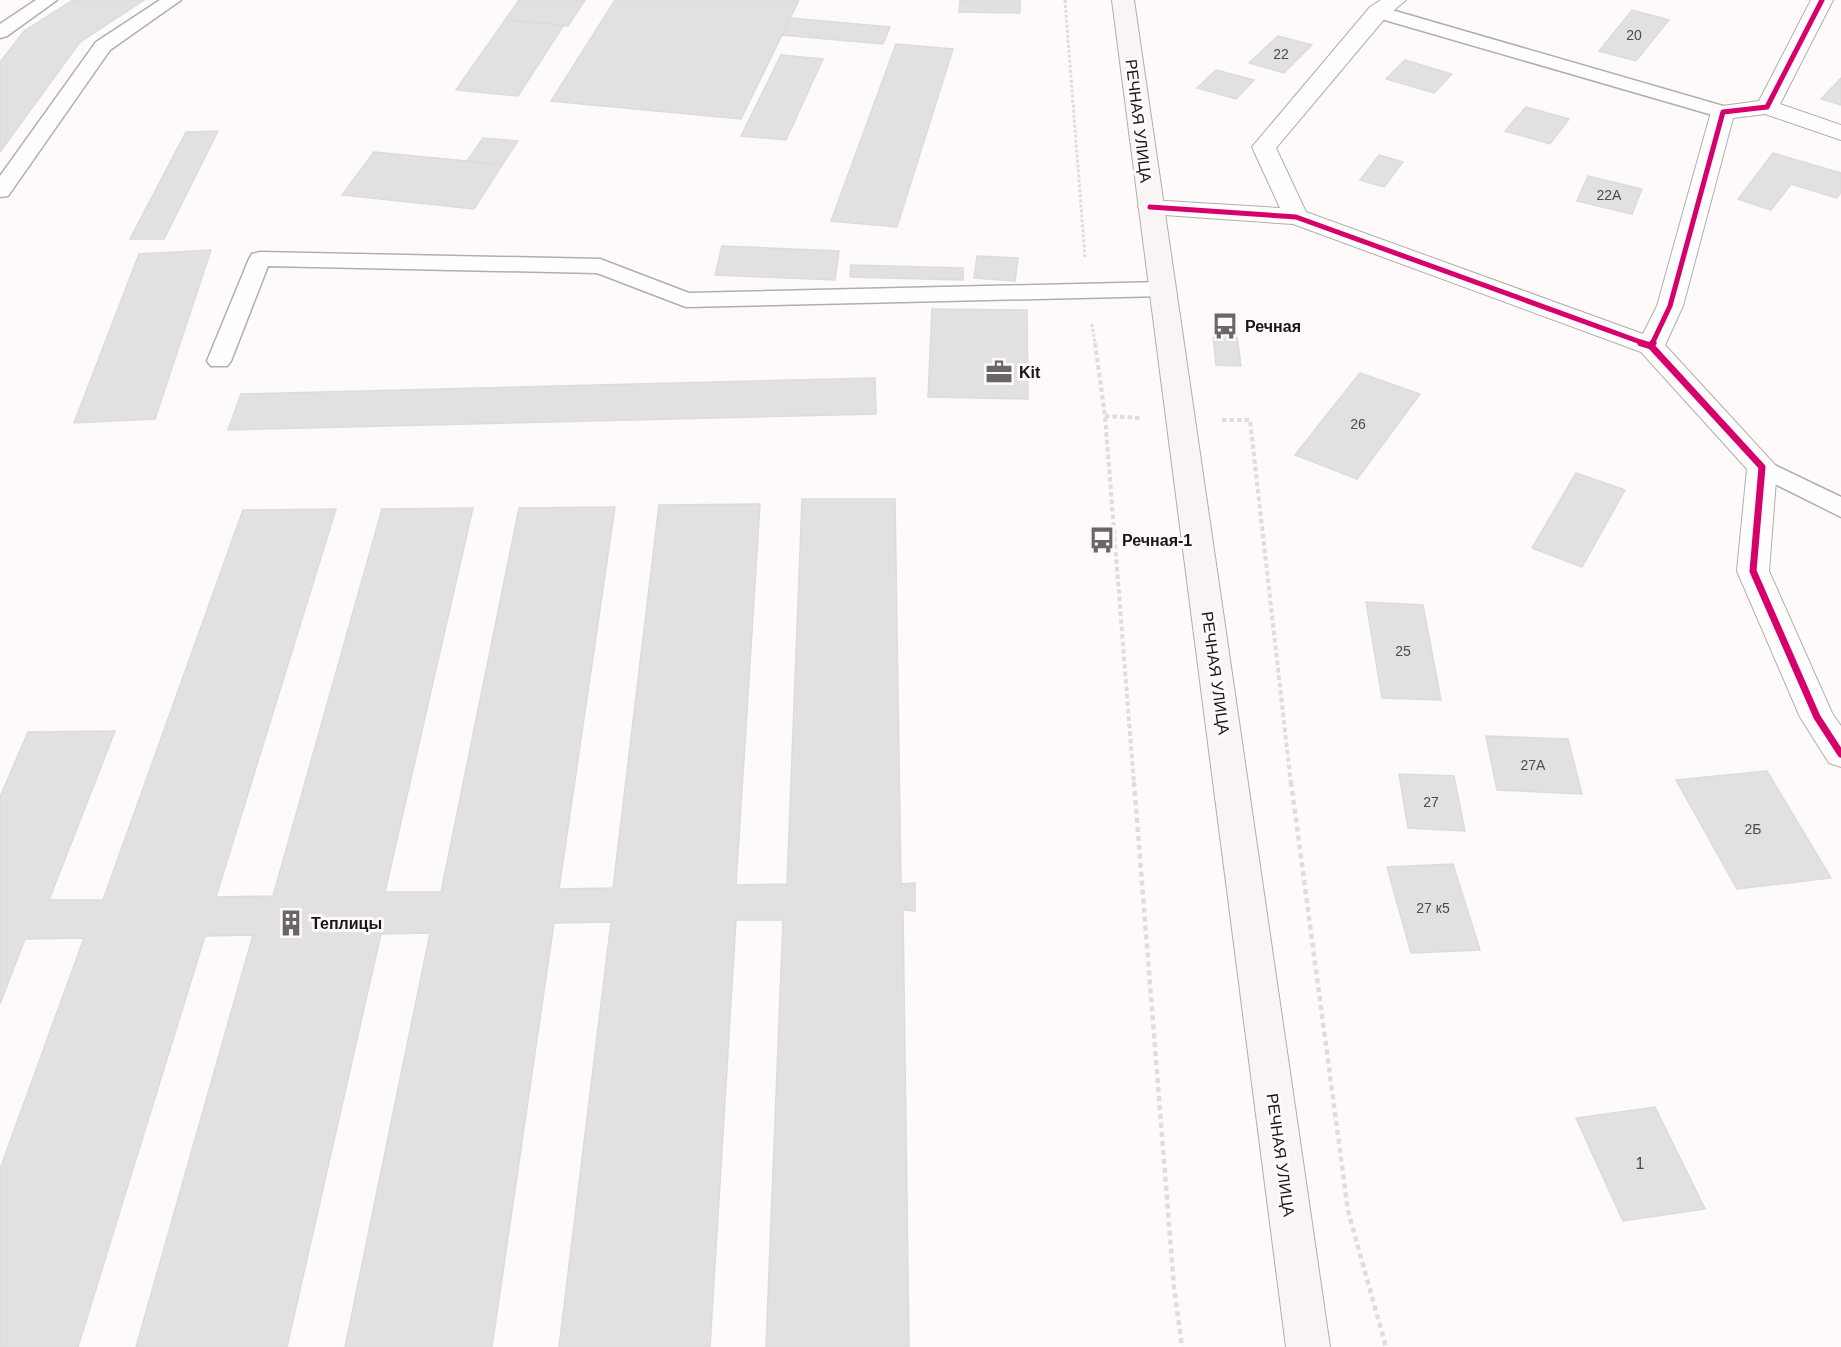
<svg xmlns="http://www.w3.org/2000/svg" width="1841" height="1347" viewBox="0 0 1841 1347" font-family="Helvetica,sans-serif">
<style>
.building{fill:#e0e1e0;stroke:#dbdcdc;stroke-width:1.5}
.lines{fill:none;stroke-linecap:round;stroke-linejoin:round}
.lane-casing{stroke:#b1aead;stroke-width:3}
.street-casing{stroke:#b1aead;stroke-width:2}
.secondary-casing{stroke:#b1aead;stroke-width:2}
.path-far2{stroke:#dedddd;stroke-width:3;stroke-dasharray:3 2;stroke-linecap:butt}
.path-far1{stroke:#dedddd;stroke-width:4;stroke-dasharray:4.5 3;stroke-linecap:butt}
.path{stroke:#dedddd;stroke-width:4.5;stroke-dasharray:5 4;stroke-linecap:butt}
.lane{fill:#fffefe;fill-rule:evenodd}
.street{fill:#fffefe;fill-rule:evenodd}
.secondary{fill:#f8f5f4;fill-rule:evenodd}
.cycleway-far1-casing{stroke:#fef9f8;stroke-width:8}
.cycleway-casing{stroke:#fef9f8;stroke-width:10}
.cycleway-far1{stroke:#d6006c;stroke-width:5}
.cycleway{stroke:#d6006c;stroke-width:7}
.labels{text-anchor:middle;stroke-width:6;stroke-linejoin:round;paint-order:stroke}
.number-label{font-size:14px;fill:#4e4b4a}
.street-label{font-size:16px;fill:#1a1615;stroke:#fef9f8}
.poi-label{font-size:16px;font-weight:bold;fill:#1a1615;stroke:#fef9f8;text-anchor:start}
.near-number-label{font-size:16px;fill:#4e4b4a}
</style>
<rect width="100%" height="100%" fill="#fdfaf9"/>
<!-- building -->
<g class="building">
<path d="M 73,0 L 144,0 L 80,42 L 0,152 L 0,62 L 24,31 Z"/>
<path d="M 519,0 L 585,0 L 568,26 L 505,20 Z"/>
<path d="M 615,0 L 799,0 L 741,119 L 551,101 Z"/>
<path d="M 960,0 L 1020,0 L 1020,13 L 959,12 Z"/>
<path d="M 1632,10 L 1669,20 L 1636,61 L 1599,51 Z"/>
<path d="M 790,18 L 890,27 L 883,44 L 782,35 Z"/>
<path d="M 505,20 L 564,25 L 518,96 L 456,90 Z"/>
<path d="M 1278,36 L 1312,45 L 1284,73 L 1249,63 Z"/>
<path d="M 896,44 L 953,49 L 897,227 L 831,221 Z"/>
<path d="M 781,55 L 823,59 L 786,140 L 741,136 Z"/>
<path d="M 1405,60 L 1452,74 L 1434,93 L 1386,79 Z"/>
<path d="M 1216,70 L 1254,80 L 1236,99 L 1197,88 Z"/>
<path d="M 1841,78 L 1841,105 L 1821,99 Z"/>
<path d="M 1526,107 L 1569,119 L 1550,144 L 1505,131 Z"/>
<path d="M 218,131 L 164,239 L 130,239 L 186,132 Z"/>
<path d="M 483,138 L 518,141 L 502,165 L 467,161 Z"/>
<path d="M 374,152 L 467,161 L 502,165 L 474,209 L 342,195 Z"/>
<path d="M 1773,153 L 1841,173 L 1841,192 L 1837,198 L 1791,184 L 1771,210 L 1738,199 Z"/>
<path d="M 1379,155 L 1403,162 L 1384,187 L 1360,180 Z"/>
<path d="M 1588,176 L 1642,189 L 1632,214 L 1577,201 Z"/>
<path d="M 722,246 L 839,251 L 835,280 L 715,275 Z"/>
<path d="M 211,250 L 155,419 L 74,423 L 139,254 Z"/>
<path d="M 977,256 L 1018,258 L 1015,281 L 974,278 Z"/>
<path d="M 851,265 L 963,268 L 963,280 L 850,277 Z"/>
<path d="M 932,309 L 1027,310 L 1028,399 L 928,397 Z"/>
<path d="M 1213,335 L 1237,336 L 1241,366 L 1216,365 Z"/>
<path d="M 1360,373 L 1420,394 L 1357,479 L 1295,455 Z"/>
<path d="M 875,378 L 876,414 L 228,430 L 241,394 Z"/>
<path d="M 1576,473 L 1625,490 L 1582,567 L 1532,548 Z"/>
<path d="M 802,499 L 895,499 L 901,884 L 915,883 L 915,911 L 903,910 L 909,1347 L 766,1347 L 783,920 L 736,920 L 710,1347 L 559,1347 L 611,922 L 554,923 L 492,1347 L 345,1347 L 430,933 L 381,934 L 287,1347 L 136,1347 L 253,935 L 205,936 L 78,1347 L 0,1347 L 0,1169 L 84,938 L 25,939 L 0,1004 L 0,797 L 28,732 L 115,731 L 49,900 L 103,900 L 243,510 L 336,509 L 216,897 L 273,896 L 382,509 L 473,508 L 385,892 L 441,892 L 519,508 L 615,507 L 559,889 L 613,888 L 659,505 L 760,504 L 736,885 L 787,884 Z"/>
<path d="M 1366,602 L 1423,605 L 1441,700 L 1382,698 Z"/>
<path d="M 1486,736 L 1568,739 L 1582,794 L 1497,790 Z"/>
<path d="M 1767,771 L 1831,878 L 1737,889 L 1676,780 Z"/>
<path d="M 1399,774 L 1454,776 L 1465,831 L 1408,828 Z"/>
<path d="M 1453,864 L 1480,950 L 1411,953 L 1387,867 Z"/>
<path d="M 1655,1107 L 1705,1209 L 1623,1221 L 1576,1118 Z"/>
</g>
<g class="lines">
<!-- lane casing -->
<g class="lane-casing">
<g id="lane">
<path d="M 36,0 L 57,0 L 7,36 L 0,38 L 0,24 Z"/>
<path d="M 160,0 L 181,0 L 110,50 L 8,196 L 0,197 L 0,176 L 96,42 Z"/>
<path d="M 1378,6 L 1730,108 L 1733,112 L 1730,116 L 1716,116 L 1371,16 L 1369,12 Z"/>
<path d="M 260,252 L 600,259 L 689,293 L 1163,282 L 1171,284 L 1174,289 L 1171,294 L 1163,296 L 686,307 L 597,273 L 268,266 L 231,361 L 227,366 L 211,366 L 207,361 L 249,259 L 252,254 Z"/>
<path d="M 1762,459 L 1841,497 L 1841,517 L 1753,473 L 1749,467 L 1753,461 Z"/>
</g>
</g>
<!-- street casing -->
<g class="street-casing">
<path id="street" d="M 1381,0 L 1406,0 L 1386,17 L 1276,148 L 1306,212 L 1643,334 L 1657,306 L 1711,112 L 1715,107 L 1759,101 L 1811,0 L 1833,0 L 1780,104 L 1841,125 L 1841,140 L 1765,114 L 1733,118 L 1683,306 L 1665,345 L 1777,467 L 1769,571 L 1832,713 L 1841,726 L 1841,767 L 1829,763 L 1800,717 L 1737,571 L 1747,469 L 1641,352 L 1293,224 L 1150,214 L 1141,212 L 1138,207 L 1141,202 L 1150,200 L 1280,208 L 1252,147 L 1370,7 Z"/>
</g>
<!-- secondary casing -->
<g class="secondary-casing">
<path id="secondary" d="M 1112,0 L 1134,0 L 1330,1347 L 1286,1347 Z"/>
</g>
<!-- path-far2 -->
<g class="path-far2">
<path d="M 1065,0 L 1085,257"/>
<path d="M 1092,324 L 1095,344"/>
</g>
<!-- path-far1 -->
<g class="path-far1">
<path d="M 1095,343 L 1105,416 L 1134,784"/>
<path d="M 1105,416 L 1140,418"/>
<path d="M 1222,420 L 1250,420 L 1291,784"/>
</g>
<!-- path -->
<g class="path">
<path d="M 1134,782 L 1174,1287 L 1182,1347"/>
<path d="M 1291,782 L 1348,1211 L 1386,1347"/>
</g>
<!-- lane -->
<use href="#lane" class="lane"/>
<!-- street -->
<use href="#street" class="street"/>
<!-- secondary -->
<use href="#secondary" class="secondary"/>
<!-- cycleway-far1 casing -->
<g class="cycleway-far1-casing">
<g id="cycleway-far1">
<path d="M 1150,207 L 1296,217 L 1646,344"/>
<path d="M 1652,344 L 1670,306 L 1723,112 L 1767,107 L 1822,0"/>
</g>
</g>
<!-- cycleway casing -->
<g class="cycleway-casing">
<g id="cycleway">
<path d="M 1641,343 L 1651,346"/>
<path d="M 1653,343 L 1651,346 L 1762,467 L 1753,571 L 1817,717 L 1841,754"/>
</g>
</g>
<!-- cycleway-far1 -->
<use href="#cycleway-far1" class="cycleway-far1"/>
<!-- cycleway -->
<use href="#cycleway" class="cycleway"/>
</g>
<!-- icons -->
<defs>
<g id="bus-bare" transform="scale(2.07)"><path d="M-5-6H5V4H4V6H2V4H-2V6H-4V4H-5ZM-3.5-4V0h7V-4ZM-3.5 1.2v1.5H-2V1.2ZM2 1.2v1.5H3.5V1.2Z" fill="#696665" stroke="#fef9f8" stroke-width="2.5" paint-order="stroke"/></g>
<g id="office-bare" transform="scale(2.07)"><path d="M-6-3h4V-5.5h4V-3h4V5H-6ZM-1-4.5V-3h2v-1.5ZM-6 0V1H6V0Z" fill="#696665" stroke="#fef9f8" stroke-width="2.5" paint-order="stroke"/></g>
<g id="building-bare" transform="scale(2.07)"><path d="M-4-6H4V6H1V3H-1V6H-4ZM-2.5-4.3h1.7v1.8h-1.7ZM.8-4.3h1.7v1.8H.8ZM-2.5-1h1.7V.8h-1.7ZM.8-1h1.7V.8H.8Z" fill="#696665" stroke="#fef9f8" stroke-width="2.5" paint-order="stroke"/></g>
</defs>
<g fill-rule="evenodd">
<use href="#bus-bare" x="1225" y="326"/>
<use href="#office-bare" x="999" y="372"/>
<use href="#bus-bare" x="1102" y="540"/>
<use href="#building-bare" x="291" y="923"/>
</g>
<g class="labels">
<!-- number labels -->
<g class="number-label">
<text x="1634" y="40">20</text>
<text x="1281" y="59">22</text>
<text x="1609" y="200">22А</text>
<text x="1358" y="429">26</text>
<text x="1403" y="656">25</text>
<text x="1533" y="770">27А</text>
<text x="1431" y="807">27</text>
<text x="1753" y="834">2Б</text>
<text x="1433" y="913">27 к5</text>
</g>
<!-- street labels -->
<g class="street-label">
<text transform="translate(1139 121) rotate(83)" y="6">РЕЧНАЯ УЛИЦА</text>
<text transform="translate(1216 673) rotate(82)" y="6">РЕЧНАЯ УЛИЦА</text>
<text transform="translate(1281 1155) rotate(82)" y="6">РЕЧНАЯ УЛИЦА</text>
</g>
<!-- poi labels -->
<g class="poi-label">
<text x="1245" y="332">Речная</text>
<text x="1019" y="378">Kit</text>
<text x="1122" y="546">Речная-1</text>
<text x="311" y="929">Теплицы</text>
</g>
<!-- near-number labels -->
<g class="near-number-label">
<text x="1640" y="1169">1</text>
</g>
</g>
</svg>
